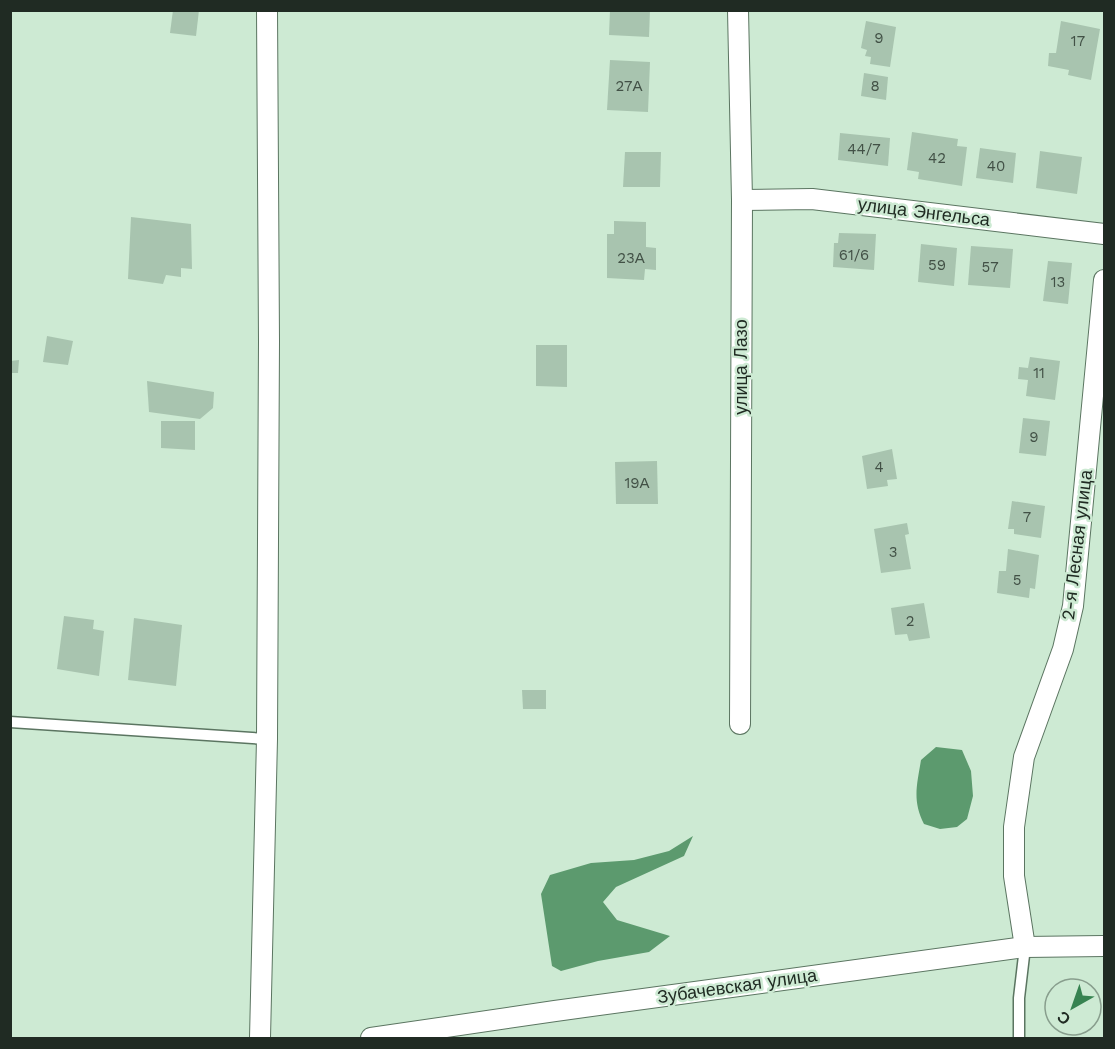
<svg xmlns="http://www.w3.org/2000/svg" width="1115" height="1049" viewBox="0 0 1115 1049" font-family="'Work Sans',sans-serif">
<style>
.water{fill:#5c9a6e}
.building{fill:#a8c4af}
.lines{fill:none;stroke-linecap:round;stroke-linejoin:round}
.lane-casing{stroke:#5b7561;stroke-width:13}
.street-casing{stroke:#5b7561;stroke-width:22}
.lane{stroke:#fff;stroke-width:10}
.street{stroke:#fff;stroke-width:20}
.labels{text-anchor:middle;stroke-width:5;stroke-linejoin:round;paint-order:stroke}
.number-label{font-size:15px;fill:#425146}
.street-label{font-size:18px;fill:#202b23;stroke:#cdead3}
</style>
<rect width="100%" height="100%" fill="#cdead3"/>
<!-- water -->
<g class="water">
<path d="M 936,747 L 962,750 L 971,771 L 973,796 L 967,819 L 957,827 L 940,829 L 924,824 C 912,800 917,785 921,760 Z"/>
<path d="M 693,836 L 684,856 L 616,887 L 603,902 L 617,920 L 670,936 L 649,952 L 598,961 L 561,971 L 552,966 L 541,894 L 550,875 L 591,863 L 634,860 L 669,851 Z"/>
</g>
<!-- building -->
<g class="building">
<path d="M 173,10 L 199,10 L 196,36 L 170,33 Z"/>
<path d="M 610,10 L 650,10 L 649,37 L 609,35 Z"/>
<path d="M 866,21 L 896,27 L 890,67 L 870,64 L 871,57 L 865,56 L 867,50 L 861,48 Z"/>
<path d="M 1061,21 L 1100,29 L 1091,80 L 1068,75 L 1069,70 L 1048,66 L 1049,53 L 1056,53 Z"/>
<path d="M 610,60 L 650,62 L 648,112 L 607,110 Z"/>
<path d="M 864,73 L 888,77 L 886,100 L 861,96 Z"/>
<path d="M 912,132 L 958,139 L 957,146 L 967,147 L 962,186 L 918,179 L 919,172 L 907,170 Z"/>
<path d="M 840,133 L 890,138 L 888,166 L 838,160 Z"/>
<path d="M 980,148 L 1016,153 L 1013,183 L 976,178 Z"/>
<path d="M 1040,151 L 1082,157 L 1077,194 L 1036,188 Z"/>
<path d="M 625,152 L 661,152 L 660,187 L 623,187 Z"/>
<path d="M 131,217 L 191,224 L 192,269 L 181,268 L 181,277 L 166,275 L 163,284 L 128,279 Z"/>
<path d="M 614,221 L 646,222 L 646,247 L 656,248 L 656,270 L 645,269 L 644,280 L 607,278 L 607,234 L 614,234 Z"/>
<path d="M 839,233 L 876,234 L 874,270 L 833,267 L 834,243 L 838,243 Z"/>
<path d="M 921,244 L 957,248 L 954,286 L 918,282 Z"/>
<path d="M 971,246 L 1013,249 L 1010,288 L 968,285 Z"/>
<path d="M 1048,261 L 1072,263 L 1068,304 L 1043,301 Z"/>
<path d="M 47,336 L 73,341 L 68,365 L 43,362 Z"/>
<path d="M 536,345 L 567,345 L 567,387 L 536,386 Z"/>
<path d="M 1030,357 L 1060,361 L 1055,400 L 1026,396 L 1028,380 L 1018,379 L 1019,367 L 1028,368 Z"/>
<path d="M 19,360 L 18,373 L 10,373 L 10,361 Z"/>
<path d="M 147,381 L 214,392 L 213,408 L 200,419 L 149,412 Z"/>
<path d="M 1023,418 L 1050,421 L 1046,456 L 1019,453 Z"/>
<path d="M 161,421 L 195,421 L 195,450 L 161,448 Z"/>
<path d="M 892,449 L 897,479 L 887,480 L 888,486 L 867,489 L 862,456 Z"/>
<path d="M 657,461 L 658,504 L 616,504 L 615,462 Z"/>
<path d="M 1012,501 L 1045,506 L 1041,538 L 1014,534 L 1014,529 L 1008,529 Z"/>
<path d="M 907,523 L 909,534 L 905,535 L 911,569 L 881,573 L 874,529 Z"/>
<path d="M 1008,549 L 1039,555 L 1035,589 L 1030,588 L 1029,598 L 997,593 L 999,571 L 1006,571 Z"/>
<path d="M 924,603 L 930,638 L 909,641 L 907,634 L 895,635 L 891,608 Z"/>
<path d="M 64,616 L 94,620 L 93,629 L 104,631 L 99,676 L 57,669 Z"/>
<path d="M 134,618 L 182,625 L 176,686 L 128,680 Z"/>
<path d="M 522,690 L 546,690 L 546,709 L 523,709 Z"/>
</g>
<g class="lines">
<!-- lane casing -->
<g class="lane-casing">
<g id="lane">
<path d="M 10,722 L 267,739"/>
<path d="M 1019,1038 L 1019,998 L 1025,947"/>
</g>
</g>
<!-- street casing -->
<g class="street-casing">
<g id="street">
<path d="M 738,10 L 742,200 L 740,724"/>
<path d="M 742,200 L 812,199 L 1104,234"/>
<path d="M 1025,947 L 1014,876 L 1014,827 L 1024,757 L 1063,649 L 1073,606 L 1104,280"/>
<path d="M 260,1038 L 267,739 L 269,341 L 267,10"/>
<path d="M 371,1038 L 555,1011 L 1025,947 L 1104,946"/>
</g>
</g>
<!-- lane -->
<use href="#lane" class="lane"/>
<!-- street -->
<use href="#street" class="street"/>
</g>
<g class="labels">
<!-- number labels -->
<g class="number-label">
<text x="879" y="43">9</text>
<text x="1078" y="46">17</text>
<text x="629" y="91">27А</text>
<text x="875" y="91">8</text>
<text x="864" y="154">44/7</text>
<text x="937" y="163">42</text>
<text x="996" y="171">40</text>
<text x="854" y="260">61/6</text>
<text x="631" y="263">23А</text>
<text x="937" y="270">59</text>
<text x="990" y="272">57</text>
<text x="1058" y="287">13</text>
<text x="1039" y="378">11</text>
<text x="1034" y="442">9</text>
<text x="879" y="472">4</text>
<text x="637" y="488">19А</text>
<text x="1027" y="522">7</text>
<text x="893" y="557">3</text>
<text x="1017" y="585">5</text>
<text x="910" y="626">2</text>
</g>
<!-- street labels -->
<g class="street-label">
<text transform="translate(924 212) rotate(7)" y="6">улица Энгельса</text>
<text transform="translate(741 367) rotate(-90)" y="6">улица Лазо</text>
<text transform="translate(1077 545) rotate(-83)" y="6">2-я Лесная улица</text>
<text transform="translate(737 986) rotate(-8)" y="6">Зубачевская улица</text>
</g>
</g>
<!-- border -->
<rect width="1115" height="1049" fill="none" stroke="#202b23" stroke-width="24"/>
<!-- north arrow -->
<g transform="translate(1073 1007) rotate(220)"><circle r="28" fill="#cdead3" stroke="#889e8d" stroke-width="1.5"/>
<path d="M0-4.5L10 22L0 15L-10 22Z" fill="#378351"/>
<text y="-9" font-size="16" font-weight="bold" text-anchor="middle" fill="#202b23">С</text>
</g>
</svg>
